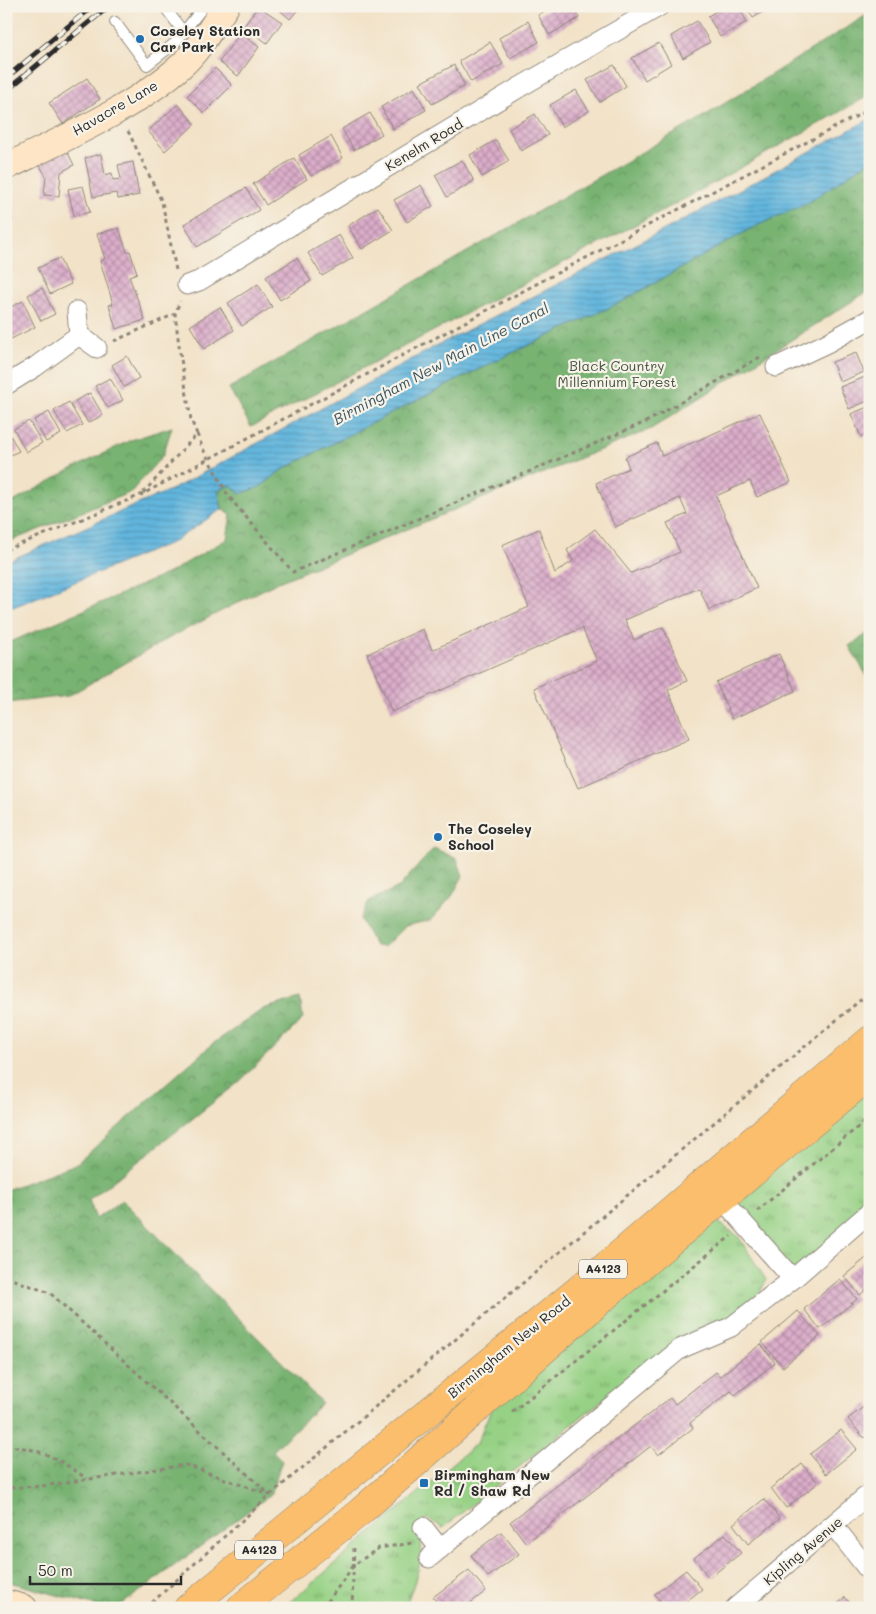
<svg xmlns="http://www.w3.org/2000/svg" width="876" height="1614" viewBox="0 0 876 1614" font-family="Mali,sans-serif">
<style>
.forest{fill:url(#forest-crowns);stroke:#526f4e}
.park{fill:url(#park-tufts);stroke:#607e58}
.water{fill:url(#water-rules);stroke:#467084}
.building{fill:url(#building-cross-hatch)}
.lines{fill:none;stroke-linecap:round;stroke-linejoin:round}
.lane-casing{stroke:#8e8679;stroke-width:12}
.street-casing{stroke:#8e8679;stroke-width:21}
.secondary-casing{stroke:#8e8679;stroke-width:28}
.highway-casing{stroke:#8e8679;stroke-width:29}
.path{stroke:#8e8679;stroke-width:3;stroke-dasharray:4 4;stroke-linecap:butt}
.lane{stroke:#fff;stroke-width:10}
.street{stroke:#fff;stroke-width:19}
.secondary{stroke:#fde5c5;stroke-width:26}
.highway{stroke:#fabe6d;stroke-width:28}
.rail-casing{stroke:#2b2b2b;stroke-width:5.5}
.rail{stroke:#f7f3e8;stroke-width:4;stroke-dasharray:11;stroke-linecap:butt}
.path-bridge{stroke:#8e8679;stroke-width:3;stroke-dasharray:4 4;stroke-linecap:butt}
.poi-dot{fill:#1f6fb2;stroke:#f7f3e8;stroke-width:2}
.labels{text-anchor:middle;stroke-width:4.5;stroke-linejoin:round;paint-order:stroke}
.shield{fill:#f7f3e8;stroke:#686764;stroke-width:1}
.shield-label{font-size:12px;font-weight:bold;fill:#2b2b2b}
.poi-label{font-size:14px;font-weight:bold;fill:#2b2b2b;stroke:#f7f3e8;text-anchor:start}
.street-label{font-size:14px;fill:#2b2b2b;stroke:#f7f3e8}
.park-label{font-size:14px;fill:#465442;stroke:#f7f3e8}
.water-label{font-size:15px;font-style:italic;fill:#3c5561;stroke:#f7f3e8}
</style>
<defs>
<pattern id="forest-crowns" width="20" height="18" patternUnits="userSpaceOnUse" patternTransform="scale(1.25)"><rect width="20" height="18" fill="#78b372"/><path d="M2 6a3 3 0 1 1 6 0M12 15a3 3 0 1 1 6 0" fill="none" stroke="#63925e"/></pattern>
<pattern id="park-tufts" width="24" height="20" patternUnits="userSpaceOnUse" patternTransform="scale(1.25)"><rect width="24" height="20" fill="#96d185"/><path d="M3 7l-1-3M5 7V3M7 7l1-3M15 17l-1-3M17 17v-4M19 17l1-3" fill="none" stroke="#7baa6d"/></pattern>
<pattern id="water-rules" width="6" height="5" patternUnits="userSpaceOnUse" patternTransform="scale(1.25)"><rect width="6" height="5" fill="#62b6de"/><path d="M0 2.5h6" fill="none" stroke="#5194b4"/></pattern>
<pattern id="building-cross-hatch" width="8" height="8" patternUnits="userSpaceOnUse" patternTransform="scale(1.25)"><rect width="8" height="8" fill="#dbadca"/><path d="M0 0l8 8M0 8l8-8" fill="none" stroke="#b28da4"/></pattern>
</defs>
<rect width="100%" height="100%" fill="#f7f3e8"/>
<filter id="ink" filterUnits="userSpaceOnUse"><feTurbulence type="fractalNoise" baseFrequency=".02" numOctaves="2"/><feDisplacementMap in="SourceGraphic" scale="10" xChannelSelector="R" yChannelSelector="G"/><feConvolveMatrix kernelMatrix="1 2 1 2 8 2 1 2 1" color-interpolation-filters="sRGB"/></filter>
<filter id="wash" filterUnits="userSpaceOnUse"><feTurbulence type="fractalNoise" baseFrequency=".0096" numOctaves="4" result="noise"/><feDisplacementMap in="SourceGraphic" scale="20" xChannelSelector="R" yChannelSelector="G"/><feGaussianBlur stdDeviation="1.12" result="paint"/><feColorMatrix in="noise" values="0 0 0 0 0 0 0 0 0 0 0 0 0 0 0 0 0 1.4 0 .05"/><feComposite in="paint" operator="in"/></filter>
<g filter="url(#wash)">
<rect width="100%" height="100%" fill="#f2e2c7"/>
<!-- forest -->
<g class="forest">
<path d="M 870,13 L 870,95 L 692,195 L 251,427 L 229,388 L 698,120 Z"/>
<path d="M 870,160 L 870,290 L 651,429 L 276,583 L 171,637 L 68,696 L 6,703 L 6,644 L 169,573 L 227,539 L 231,515 L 222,509 L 218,491 L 231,485 L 260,487 L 282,470 L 376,421 L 497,360 L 619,303 L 752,228 L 809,202 Z"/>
<path d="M 172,427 L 163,455 L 131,492 L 6,543 L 6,506 L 70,470 L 131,440 Z"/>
<path d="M 870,632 L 870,681 L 849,646 Z"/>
<path d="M 434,848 L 457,859 L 463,876 L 452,896 L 431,920 L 405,926 L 384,947 L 375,946 L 360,919 L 369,901 L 399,887 Z"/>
<path d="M 300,998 L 303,1019 L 239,1082 L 89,1200 L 96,1219 L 122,1200 L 322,1403 L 273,1451 L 282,1461 L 270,1495 L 117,1608 L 104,1608 L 6,1581 L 6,1190 L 76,1164 L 211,1045 L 263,1009 Z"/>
</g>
<!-- park -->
<g class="park">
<path d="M 870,1081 L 870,1212 L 793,1279 L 727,1205 Z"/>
<path d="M 715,1220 L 738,1236 L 766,1280 L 758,1297 L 727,1324 L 662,1352 L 443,1528 L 428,1518 L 418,1526 C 427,1551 416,1580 406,1604 L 413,1608 L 283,1608 L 477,1443 L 491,1409 Z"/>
</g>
<!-- water -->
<path class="water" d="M 870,119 L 870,160 L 809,202 L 752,228 L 619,303 L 497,360 L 376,421 L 282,470 L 260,487 L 240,494 L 231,485 L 218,490 L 222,509 L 173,542 L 6,610 L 6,562 L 177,487 L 436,346 L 672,226 Z"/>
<g id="blocks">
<!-- building -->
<g class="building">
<path d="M 258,6 L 282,22 L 267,43 L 244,26 Z"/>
<path d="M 275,6 L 301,6 L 290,19 Z"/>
<path d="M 554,6 L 573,6 L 579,18 L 549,35 L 538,15 Z"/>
<path d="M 725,6 L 738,6 L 747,22 L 720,37 L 708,16 Z"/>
<path d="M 746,6 L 773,6 L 753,18 Z"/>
<path d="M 528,21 L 539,42 L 510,58 L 499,38 Z"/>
<path d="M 697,21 L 710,42 L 683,58 L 671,36 Z"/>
<path d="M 240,33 L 259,47 L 238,76 L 219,62 Z"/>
<path d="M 490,42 L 503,64 L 471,82 L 459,61 Z"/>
<path d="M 659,43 L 671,64 L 645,80 L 632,58 Z"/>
<path d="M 454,65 L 465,86 L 432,104 L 420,83 Z"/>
<path d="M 614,65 L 626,86 L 600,102 L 587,80 Z"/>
<path d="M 215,68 L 232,85 L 204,113 L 187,96 Z"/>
<path d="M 87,78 L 100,99 L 63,124 L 49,103 Z"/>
<path d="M 414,88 L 426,110 L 393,129 L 381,107 Z"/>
<path d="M 576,90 L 589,111 L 562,127 L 550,105 Z"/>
<path d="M 178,104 L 195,124 L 165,151 L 148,131 Z"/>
<path d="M 370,113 L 382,134 L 354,150 L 342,129 Z"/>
<path d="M 535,114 L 548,135 L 521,151 L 509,129 Z"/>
<path d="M 331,136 L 343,158 L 311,176 L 299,155 Z"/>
<path d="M 496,140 L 509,161 L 482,177 L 470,155 Z"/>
<path d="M 66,149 L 74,165 L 61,172 L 59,196 L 44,195 L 46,176 L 39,164 Z"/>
<path d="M 101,154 L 105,175 L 112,173 L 113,180 L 121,179 L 118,165 L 133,162 L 139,195 L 118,199 L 116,193 L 93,197 L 85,158 Z"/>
<path d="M 294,158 L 307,179 L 266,205 L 253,184 Z"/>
<path d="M 462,160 L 474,181 L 447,197 L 435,175 Z"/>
<path d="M 421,185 L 433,206 L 407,222 L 394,200 Z"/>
<path d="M 83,186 L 90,212 L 74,216 L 68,189 Z"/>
<path d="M 246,188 L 259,210 L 197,247 L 184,224 Z"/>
<path d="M 6,205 L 13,220 L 6,223 Z"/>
<path d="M 378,207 L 393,230 L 362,249 L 348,226 Z"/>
<path d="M 119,228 L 127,252 L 130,251 L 137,273 L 129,276 L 145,320 L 116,329 L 109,305 L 113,304 L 100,261 L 105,259 L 97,234 Z"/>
<path d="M 339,235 L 353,258 L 322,276 L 308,253 Z"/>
<path d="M 59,258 L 71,284 L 50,294 L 38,268 Z"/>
<path d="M 297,258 L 311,281 L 280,300 L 266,277 Z"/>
<path d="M 258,284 L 272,307 L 242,326 L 228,303 Z"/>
<path d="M 42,288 L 55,314 L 41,321 L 28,295 Z"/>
<path d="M 23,301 L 35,327 L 7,341 L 9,344 L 6,346 L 6,309 Z"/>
<path d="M 220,307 L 234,330 L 204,349 L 190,326 Z"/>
<path d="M 856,353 L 864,372 L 840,382 L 832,362 Z"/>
<path d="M 127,356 L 139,378 L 124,387 L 112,365 Z"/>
<path d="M 870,375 L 870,386 L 868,387 L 870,400 L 849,409 L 840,387 Z"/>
<path d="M 110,378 L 123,400 L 108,408 L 95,386 Z"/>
<path d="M 90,393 L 103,415 L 88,423 L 75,401 Z"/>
<path d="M 69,402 L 82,425 L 67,433 L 54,411 Z"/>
<path d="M 870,406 L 870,434 L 861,437 L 851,414 Z"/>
<path d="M 49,412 L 61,434 L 46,442 L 34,420 Z"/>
<path d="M 760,413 L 791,482 L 757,497 L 750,481 L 716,496 L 757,588 L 709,610 L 699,588 L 625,620 L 634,640 L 663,627 L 687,681 L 668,690 L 689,739 L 578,788 L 534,688 L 597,661 L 582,628 L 392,712 L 367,654 L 423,629 L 432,650 L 529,607 L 502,545 L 539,529 L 555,573 L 573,561 L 567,550 L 595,529 L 631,573 L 680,552 L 667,523 L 687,514 L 680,498 L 615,527 L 596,483 L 629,468 L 625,457 L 657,443 L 662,456 Z"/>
<path d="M 29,421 L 42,443 L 26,452 L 14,429 Z"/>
<path d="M 6,428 L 19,451 L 6,457 Z"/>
<path d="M 779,654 L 795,691 L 732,719 L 716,682 Z"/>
<path d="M 870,1255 L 870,1286 L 860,1295 L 844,1276 Z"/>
<path d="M 840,1279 L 857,1299 L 820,1329 L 804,1309 Z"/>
<path d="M 798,1311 L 820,1336 L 783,1367 L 762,1342 Z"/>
<path d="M 761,1344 L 775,1363 L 735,1395 L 731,1391 L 690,1423 L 693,1428 L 658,1455 L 651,1446 L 526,1543 L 510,1522 L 670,1398 L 675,1404 L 716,1372 L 720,1376 Z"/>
<path d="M 870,1402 L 870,1434 L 864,1438 L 848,1419 Z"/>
<path d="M 841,1430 L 857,1449 L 826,1474 L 810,1454 Z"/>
<path d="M 802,1464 L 818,1483 L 786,1508 L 771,1488 Z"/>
<path d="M 764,1499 L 780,1519 L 748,1544 L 733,1524 Z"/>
<path d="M 501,1532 L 519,1554 L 488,1577 L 471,1555 Z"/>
<path d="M 725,1534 L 741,1553 L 709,1578 L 694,1558 Z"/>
<path d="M 469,1570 L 486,1591 L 464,1608 L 441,1608 L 433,1597 Z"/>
<path d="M 686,1570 L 702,1589 L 678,1608 L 665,1608 L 655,1594 Z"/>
<path d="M 845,1597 L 854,1608 L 833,1608 Z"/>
</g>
</g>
</g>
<g filter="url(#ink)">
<use href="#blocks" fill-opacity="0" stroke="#8e8679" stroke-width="1"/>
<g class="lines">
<!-- lane casing -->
<g class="lane-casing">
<g id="lane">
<path d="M 164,6 L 184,33"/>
<path d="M 115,22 L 147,65 L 175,43 L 204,6"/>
</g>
</g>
<!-- street casing -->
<g class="street-casing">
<g id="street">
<path d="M 187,285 L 199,281 L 520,87 L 660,6"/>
<path d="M 77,311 L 79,335 L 97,348"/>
<path d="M 776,367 L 827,343 L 870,319"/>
<path d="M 6,385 L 35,367 L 79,335"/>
<path d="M 793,1279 L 870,1212"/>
<path d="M 833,1525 L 870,1572"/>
<path d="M 423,1527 L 440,1549"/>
<path d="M 429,1558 L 680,1349 L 731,1327 L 793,1279 L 722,1199"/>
<path d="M 735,1608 L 870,1493"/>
</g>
</g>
<!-- secondary casing -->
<g class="secondary-casing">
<g id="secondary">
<path d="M 6,167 C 63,139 136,107 182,65 C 200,49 212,26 226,6"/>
<path d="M 6,1603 L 24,1608"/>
</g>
</g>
<!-- highway casing -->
<g class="highway-casing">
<g id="highway">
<path d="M 188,1608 L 578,1290 L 870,1040"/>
<path d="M 240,1608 L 360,1512 L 603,1298 L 870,1075"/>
</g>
</g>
<!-- path -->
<g class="path">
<path d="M 128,131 L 162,202 L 176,270"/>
<path d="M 114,341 L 175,314"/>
<path d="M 197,434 L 203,449"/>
<path d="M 143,493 L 197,434 L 191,420 L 180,353 L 175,314 L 180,301"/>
<path d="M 235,504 L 293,572 L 648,421 L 760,357"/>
<path d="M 6,550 L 141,495 L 540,282 L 870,109"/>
<path d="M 757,1211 L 870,1117"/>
<path d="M 6,1277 L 50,1293 L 270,1495 L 186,1465 L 42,1486 L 6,1488"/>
<path d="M 512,1412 L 731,1236"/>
<path d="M 6,1446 C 41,1448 59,1459 87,1479"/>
<path d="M 146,1608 L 270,1495 L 870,992"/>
<path d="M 323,1608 L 354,1565 L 379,1548 L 413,1543"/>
<path d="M 352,1608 L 354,1546"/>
</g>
<!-- lane -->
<use href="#lane" class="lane"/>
<!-- street -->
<use href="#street" class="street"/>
<!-- secondary -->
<use href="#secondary" class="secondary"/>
<!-- highway -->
<use href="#highway" class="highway"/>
<!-- rail casing -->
<g class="rail-casing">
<g id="rail">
<path d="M 6,78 L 93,6"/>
<path d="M 6,91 L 109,6"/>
</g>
</g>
<!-- rail -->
<use href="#rail" class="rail"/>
<!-- path-bridge -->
<path class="path-bridge" d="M 203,449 L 226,492 L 235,504"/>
</g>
</g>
<!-- markers -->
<g class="poi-dot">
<circle cx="140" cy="39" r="5"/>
<circle cx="438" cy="837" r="5"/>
<rect x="419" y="1478" width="10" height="10" rx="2.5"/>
</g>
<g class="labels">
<!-- shield labels -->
<g class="shield">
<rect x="579" y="1259.5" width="48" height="19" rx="4"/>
<rect x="235" y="1540.5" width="48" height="19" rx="4"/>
</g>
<g class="shield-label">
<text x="603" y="1273">A4123</text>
<text x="259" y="1554">A4123</text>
</g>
<!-- poi labels -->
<g class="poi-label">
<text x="150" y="36">Coseley Station<tspan x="150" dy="16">Car Park</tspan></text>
<text x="448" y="834">The Coseley<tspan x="448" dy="16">School</tspan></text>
<text x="434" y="1480">Birmingham New<tspan x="434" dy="16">Rd / Shaw Rd</tspan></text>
</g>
<!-- street labels -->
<g class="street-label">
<text transform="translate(115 108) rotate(-30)" y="5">Havacre Lane</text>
<text transform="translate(424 145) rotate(-31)" y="5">Kenelm Road</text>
<text transform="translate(509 1347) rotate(-39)" y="5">Birmingham New Road</text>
<text transform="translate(803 1551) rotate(-40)" y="5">Kipling Avenue</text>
</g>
<!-- park labels -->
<g class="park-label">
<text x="617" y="371">Black Country<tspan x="617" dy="16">Millennium Forest</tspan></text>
</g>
<!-- water labels -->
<g class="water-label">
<text transform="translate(441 364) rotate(-28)" y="5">Birmingham New Main Line Canal</text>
</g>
</g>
<!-- margin -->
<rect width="876" height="1614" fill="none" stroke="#f7f3e8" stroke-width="25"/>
<!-- scale -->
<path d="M30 1576v8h151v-8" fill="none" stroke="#2b2b2b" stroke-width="2.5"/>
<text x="38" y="1576" font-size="15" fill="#2b2b2b" stroke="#f7f3e8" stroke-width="4" paint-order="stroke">50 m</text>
</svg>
